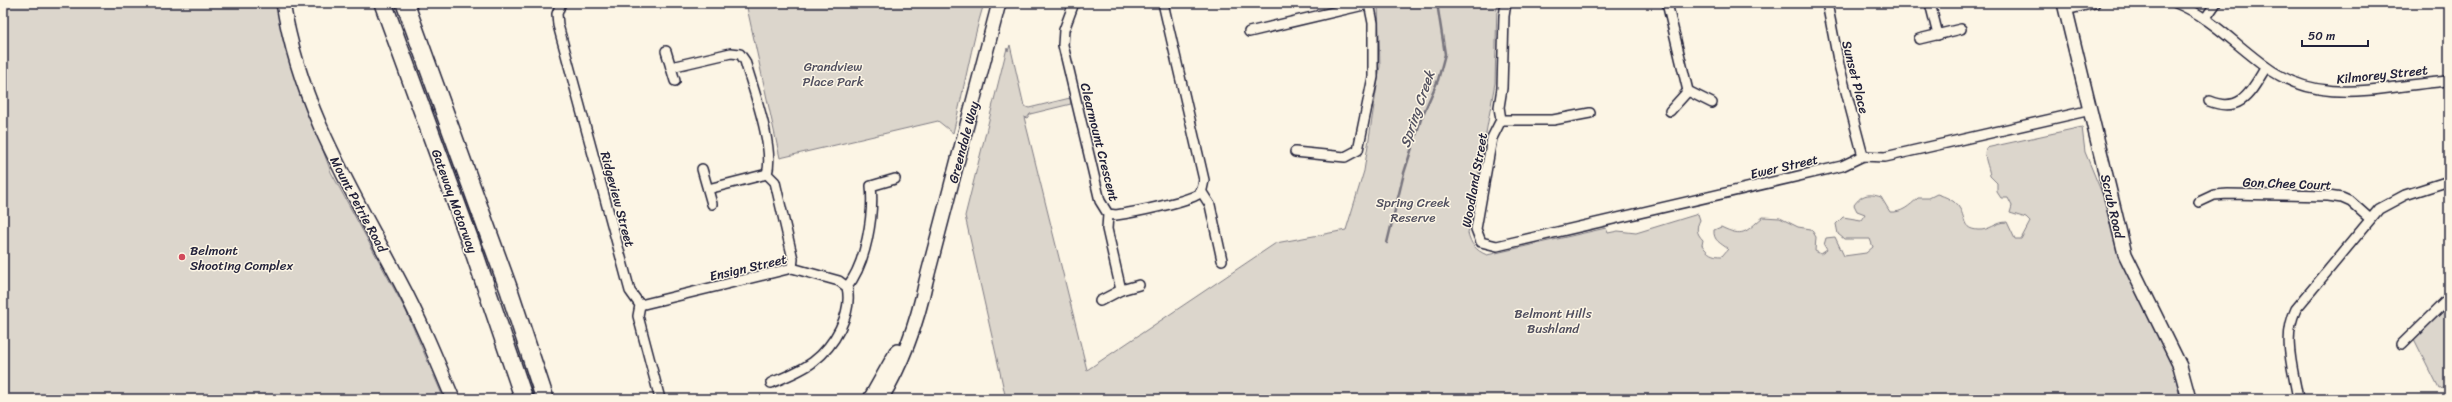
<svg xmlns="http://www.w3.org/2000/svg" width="2452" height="402" viewBox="0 0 2452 402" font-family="Sriracha,sans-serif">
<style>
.green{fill:#dcd6cc;stroke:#7f7c84}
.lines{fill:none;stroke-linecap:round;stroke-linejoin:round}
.stream{stroke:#78757e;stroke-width:2.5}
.street-casing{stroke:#22223b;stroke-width:12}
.secondary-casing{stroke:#22223b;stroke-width:16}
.highway-casing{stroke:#22223b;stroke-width:20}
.street{stroke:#fcf5e5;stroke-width:9}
.secondary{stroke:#fcf5e5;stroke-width:13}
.highway{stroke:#fcf5e5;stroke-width:17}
.poi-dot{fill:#d1495b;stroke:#fcf5e5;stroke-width:1.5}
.labels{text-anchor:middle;stroke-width:3;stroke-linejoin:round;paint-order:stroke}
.park-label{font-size:13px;fill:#504f5f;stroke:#fcf5e5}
.street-label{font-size:13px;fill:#22223b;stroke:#fcf5e5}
.poi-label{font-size:13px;fill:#22223b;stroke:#fcf5e5;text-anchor:start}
.water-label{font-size:14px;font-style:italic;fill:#545362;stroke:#fcf5e5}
</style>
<rect width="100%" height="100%" fill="#fcf5e5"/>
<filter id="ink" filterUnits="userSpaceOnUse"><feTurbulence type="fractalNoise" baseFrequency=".025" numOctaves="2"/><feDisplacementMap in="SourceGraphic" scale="8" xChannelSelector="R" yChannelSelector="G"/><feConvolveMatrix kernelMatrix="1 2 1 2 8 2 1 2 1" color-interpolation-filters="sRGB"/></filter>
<g filter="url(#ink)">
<!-- green -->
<g class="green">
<path d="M 3,3 L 277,3 L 289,59 L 331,172 L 406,311 L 444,399 L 3,399 Z"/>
<path d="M 746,3 L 984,3 C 971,46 964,90 953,133 L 938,121 L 780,158 Z"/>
<path d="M 1378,3 L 1497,3 L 1495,83 L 1468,233 C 1471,244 1475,250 1487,255 L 1606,228 L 1608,233 L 1618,231 L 1636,233 L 1698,214 L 1700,220 C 1696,228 1696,233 1703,240 L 1702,245 C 1708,254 1712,256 1722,256 L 1728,249 C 1721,243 1713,241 1714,230 L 1721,227 C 1744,238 1745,232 1763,217 L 1780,218 L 1798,227 L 1811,229 L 1816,237 L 1815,251 L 1821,254 L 1827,250 L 1824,245 L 1826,238 L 1835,237 L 1844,256 L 1866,253 L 1873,247 L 1870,239 L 1844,239 L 1838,234 L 1836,224 L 1843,217 L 1861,220 L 1865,214 L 1857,211 L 1854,205 C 1862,194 1869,193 1881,197 L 1890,212 C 1902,213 1909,206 1918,198 L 1929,198 L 1937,194 C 1946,197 1955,200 1960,209 C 1966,219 1962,229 1978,230 C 1989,231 1996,222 2007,222 L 2015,239 L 2021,239 L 2030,222 L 2026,218 L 2010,213 L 2012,206 L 2008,198 L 2001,198 L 1997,192 L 1997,183 L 1990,176 C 1989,166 1983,158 1986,148 L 2082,127 L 2085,152 L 2174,368 L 2180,399 L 1006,399 L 965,216 L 1007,48 L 1008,51 L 1010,45 L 1024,106 L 1029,108 L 1070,98 L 1071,104 L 1030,114 L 1027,118 L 1024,117 L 1087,370 L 1276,243 L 1346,230 L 1364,171 L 1380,66 Z"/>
<path d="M 2449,306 L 2449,387 L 2439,389 L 2414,339 Z"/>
</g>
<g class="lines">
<!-- stream -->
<path class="stream" d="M 1387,243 L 1404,173 L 1421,119 L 1438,80 L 1445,54 L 1437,3"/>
<!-- street casing -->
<g class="street-casing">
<g id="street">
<path d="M 561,3 L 557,14 L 558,25 L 630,291 L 640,305 L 638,316 L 660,399"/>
<path d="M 1074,3 L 1064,30 L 1063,45 L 1100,201 L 1108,214 L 1116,215 C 1131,213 1193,201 1201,192 C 1203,188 1203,184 1204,180 L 1163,3"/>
<path d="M 1506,3 L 1504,16 L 1502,88 L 1499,107 L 1501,120 L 1492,138 L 1476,229 L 1481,242 L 1497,246 L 1842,166 L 1863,156 L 1885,157 L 2091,110"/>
<path d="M 1667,3 L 1688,91"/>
<path d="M 1827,3 L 1839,65 L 1863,156"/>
<path d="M 1930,3 L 1938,35"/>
<path d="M 2176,3 C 2209,16 2236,45 2265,66 C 2322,109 2384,85 2449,81"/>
<path d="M 2066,10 L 2095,3"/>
<path d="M 2205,19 L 2216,3"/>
<path d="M 1249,32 L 1368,4"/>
<path d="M 1919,39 L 1961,29"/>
<path d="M 666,51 L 675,81"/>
<path d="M 671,67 L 731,53 L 740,54 L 745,61 C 753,89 775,148 767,174 L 775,182 L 793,259 L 792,268"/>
<path d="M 2209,101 C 2242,114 2251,91 2266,67"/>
<path d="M 1670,111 L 1688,91 L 1712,103"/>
<path d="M 1501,120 L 1553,120 L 1590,113"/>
<path d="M 1295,152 L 1345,157 L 1358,150 L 1373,77 L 1373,23 L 1369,3"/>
<path d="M 702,169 L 712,204"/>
<path d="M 708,189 L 767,174"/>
<path d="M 1201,191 L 1210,205 L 1222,260"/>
<path d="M 2199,202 L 2214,195 L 2228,194 L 2328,196 L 2342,198 L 2351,202 L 2369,218"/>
<path d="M 1108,214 L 1107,229 L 1121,290"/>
<path d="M 847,287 C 866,264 874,215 871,186 L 895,179"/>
<path d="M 1100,301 L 1121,290 L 1139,285"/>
<path d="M 640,305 L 792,268 L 839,281 L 847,287 C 853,314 834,346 813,362 C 801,371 785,377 771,383"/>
<path d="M 2402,344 L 2449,298"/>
<path d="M 2298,399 C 2293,368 2282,338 2296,309 L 2379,209 L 2405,195 L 2449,181"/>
</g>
</g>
<!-- secondary casing -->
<g class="secondary-casing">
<g id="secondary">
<path d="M 283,3 C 300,107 350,187 398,278 C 419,317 436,358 453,399"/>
<path d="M 2064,3 L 2125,254 L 2180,366 L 2189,399"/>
<path d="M 870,399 L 897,351"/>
<path d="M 881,399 C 904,361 917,324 926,281 L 999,3"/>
</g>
</g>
<!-- highway casing -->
<g class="highway-casing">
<g id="highway">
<path d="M 383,3 L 473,249 L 524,399"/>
<path d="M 405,3 L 509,290 L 545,399"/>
</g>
</g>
<!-- street -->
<use href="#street" class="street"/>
<!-- secondary -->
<use href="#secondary" class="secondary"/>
<!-- highway -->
<use href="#highway" class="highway"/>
</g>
</g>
<!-- markers -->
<circle class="poi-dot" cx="182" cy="257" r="4"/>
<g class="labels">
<!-- park labels -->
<g class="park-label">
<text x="833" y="71">Grandview<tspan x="833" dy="15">Place Park</tspan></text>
<text x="1413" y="207">Spring Creek<tspan x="1413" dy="15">Reserve</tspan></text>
<text x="1553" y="318">Belmont Hills<tspan x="1553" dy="15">Bushland</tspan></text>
</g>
<!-- street labels -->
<g class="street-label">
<text transform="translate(2382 74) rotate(-6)" y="5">Kilmorey Street</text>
<text transform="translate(1856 77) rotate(76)" y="5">Sunset Place</text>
<text transform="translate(963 142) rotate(-75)" y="5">Greendale Way</text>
<text transform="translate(1100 142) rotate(76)" y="5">Clearmount Crescent</text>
<text transform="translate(1784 166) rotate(-13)" y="5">Ewer Street</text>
<text transform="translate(1474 180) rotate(-80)" y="5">Woodland Street</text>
<text transform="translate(2287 183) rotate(2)" y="5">Gon Chee Court</text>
<text transform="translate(618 199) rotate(75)" y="5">Ridgeview Street</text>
<text transform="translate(455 201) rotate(70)" y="5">Gateway Motorway</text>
<text transform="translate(359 204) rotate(62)" y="5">Mount Petrie Road</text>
<text transform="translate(2113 206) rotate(77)" y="5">Scrub Road</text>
<text transform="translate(748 267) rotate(-13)" y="5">Ensign Street</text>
</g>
<!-- poi labels -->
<g class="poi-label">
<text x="190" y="255">Belmont<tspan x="190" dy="15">Shooting Complex</tspan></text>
</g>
<!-- water labels -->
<g class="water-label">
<text transform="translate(1417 109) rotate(-71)" y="5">Spring Creek</text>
</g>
</g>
<!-- margin -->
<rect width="2452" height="402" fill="none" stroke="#fcf5e5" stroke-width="16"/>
<rect x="8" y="8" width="2436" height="386" fill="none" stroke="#22223b" stroke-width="1.5" filter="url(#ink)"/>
<!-- scale -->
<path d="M2302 40v6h66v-6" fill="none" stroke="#22223b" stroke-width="2"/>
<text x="2308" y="40" font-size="12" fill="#22223b" stroke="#fcf5e5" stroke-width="3" paint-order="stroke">50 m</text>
</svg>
